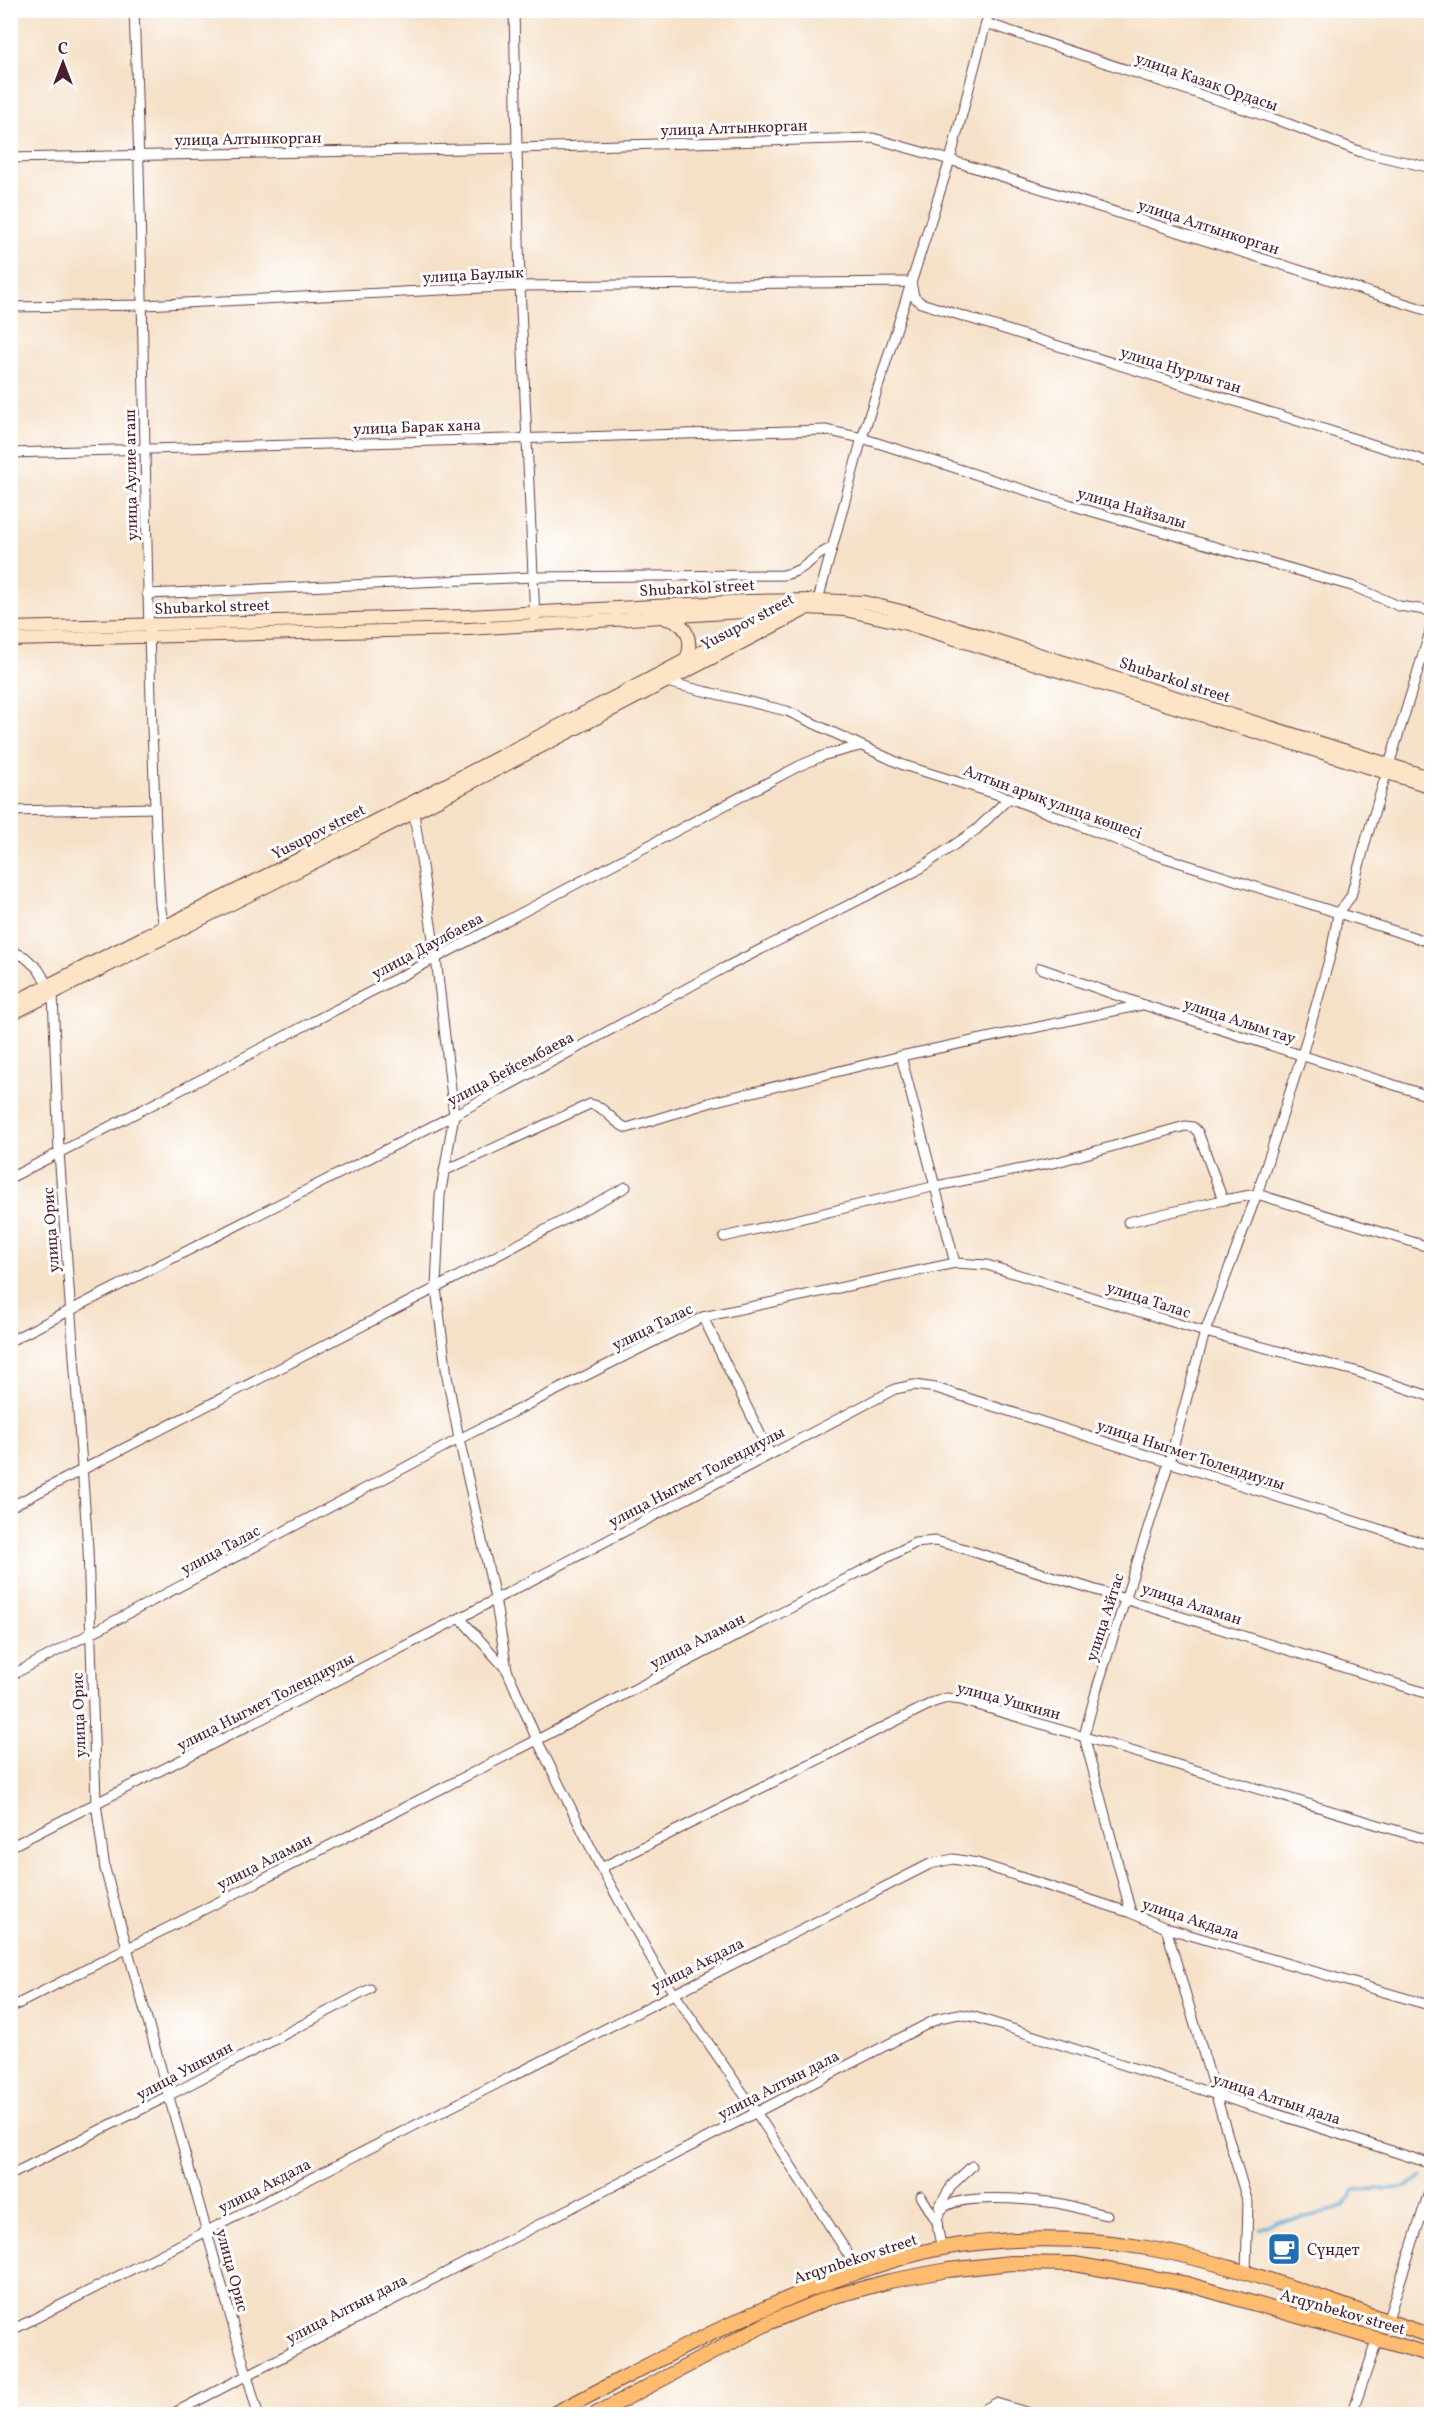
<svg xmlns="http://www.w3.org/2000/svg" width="1442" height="2425" viewBox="0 0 1442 2425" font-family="Vollkorn,serif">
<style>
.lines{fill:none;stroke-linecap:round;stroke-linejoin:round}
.stream{stroke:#5aa1d0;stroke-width:3}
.street-casing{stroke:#643c43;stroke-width:11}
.secondary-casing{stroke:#643c43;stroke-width:14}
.primary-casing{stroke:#643c43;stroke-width:16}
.street{stroke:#fff;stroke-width:9}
.secondary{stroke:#fee4c6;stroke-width:12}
.primary{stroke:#fdbc70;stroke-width:14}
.labels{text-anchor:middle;stroke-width:6;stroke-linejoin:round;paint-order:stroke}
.street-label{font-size:16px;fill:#4a1f2b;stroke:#fff}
.poi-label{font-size:16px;fill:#4a1f2b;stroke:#fff;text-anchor:start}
</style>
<rect width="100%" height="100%" fill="#fff"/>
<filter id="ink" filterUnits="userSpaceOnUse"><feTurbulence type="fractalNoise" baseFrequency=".0167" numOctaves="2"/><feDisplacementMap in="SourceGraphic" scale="12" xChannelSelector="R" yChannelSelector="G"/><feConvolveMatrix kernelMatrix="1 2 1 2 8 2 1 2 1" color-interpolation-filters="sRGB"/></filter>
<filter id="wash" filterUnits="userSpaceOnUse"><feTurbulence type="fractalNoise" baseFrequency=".008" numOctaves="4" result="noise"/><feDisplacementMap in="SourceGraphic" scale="24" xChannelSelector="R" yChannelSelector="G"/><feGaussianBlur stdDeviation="1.35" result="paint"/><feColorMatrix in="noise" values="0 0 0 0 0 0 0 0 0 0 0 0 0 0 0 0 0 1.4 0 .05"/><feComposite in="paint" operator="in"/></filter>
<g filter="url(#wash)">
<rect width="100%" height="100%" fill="#f5e1c8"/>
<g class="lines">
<!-- stream -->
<path class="stream" d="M 1260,2229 L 1275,2222 L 1311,2216 L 1344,2206 L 1354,2190 L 1404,2188 L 1422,2177"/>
</g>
</g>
<g filter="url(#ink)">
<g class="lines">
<!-- street casing -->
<g class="street-casing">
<g id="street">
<path d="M 134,10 C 146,308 143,606 160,904 L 164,927 L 167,931"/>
<path d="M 514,10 L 520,286 L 535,619"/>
<path d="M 990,10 L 986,23 L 1289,124 L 1361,152 L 1432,168"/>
<path d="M 10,158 L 517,148 L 873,138 L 950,160 L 1432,312"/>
<path d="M 10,307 L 144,305 L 520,286 L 911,282 L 914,297 L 921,303 L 1432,463"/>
<path d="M 10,453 L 825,430 L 862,438 L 1087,510 L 1355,587 L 1399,606 L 1432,611"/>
<path d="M 147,594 L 533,577 L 783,575 C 807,571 811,555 832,548"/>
<path d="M 818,600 L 862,438 L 950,160 L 986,23"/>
<path d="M 666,682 L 787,711 L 903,765 L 1009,798 L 1150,853 L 1432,943"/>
<path d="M 413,807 L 436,958 L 454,1115 L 440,1196 L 436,1288 L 447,1376 L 459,1439 L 495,1598 L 507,1670 L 537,1740 L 601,1868 L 658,1970 L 756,2112 L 859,2271"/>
<path d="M 10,811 L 155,808"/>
<path d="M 10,950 L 25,957 L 38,969 L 53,993 L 59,1152 L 88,1548 L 96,1803 L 105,1869 L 258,2414"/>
<path d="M 1040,968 L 1144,1005 L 1432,1097"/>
<path d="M 901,1056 L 1142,1005"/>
<path d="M 444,1171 L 590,1104 C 607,1107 611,1122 627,1128 L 712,1102 L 901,1056 L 955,1263"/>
<path d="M 10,1178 L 436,958 L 799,766 L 825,755 L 860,746"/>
<path d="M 1128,1222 L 1223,1200"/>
<path d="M 724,1237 L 936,1186 L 1057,1162 L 1185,1126 L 1193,1127 L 1198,1132 L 1223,1200 L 1257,1194 L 1432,1248"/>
<path d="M 703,1317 L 770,1454"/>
<path d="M 10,1341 L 454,1115 L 724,968 L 916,871 L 976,830 L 1009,798"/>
<path d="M 10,1507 L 436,1288 L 626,1187"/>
<path d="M 460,1618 L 507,1670"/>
<path d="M 10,1676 L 459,1439 L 703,1317 L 955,1263 L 987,1265 L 1205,1332 L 1355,1371 L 1432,1397"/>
<path d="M 10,1847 L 460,1618 L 895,1389 L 914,1385 L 936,1388 L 1432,1546"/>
<path d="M 601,1868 L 934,1702 L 947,1698 L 961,1700 L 1432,1841"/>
<path d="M 1131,1913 L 1084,1736 L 1097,1688 L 1169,1462 L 1205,1332 L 1257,1194 L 1302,1055 L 1331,953 L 1338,914 L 1351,896 L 1366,840 L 1432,625"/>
<path d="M 1166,1928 L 1248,2203 L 1246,2272"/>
<path d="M 10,2008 L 537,1740 L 915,1543 L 935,1541 L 955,1546 L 1432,1695"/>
<path d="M 10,2175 L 168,2096 L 370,1989"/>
<path d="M 921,2196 L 937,2222"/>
<path d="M 939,2207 L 952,2185 L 972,2166"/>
<path d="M 942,2248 C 940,2238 934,2222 940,2212 C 951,2191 1035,2200 1057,2203 C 1074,2206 1090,2212 1107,2215"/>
<path d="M 1387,2322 L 1432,2183"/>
<path d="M 10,2331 L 930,1864 L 953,1859 L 977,1863 L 1131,1913 L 1166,1928 L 1432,2006"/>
<path d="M 172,2414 L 939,2018 L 959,2014 L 975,2017 L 1432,2164"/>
<path d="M 976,2414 L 996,2403 L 1033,2414"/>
<path d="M 1352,2414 L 1378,2338"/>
</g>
</g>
<!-- secondary casing -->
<g class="secondary-casing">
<g id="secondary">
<path d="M 666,619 C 687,622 694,641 686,659"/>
<path d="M 10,628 L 469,616 L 746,601 L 818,600 L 864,602 L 909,613 L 1432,778"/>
<path d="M 10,640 L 468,629 L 807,608 L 845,610 L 907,624 L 1432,787"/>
<path d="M 10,1004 L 412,802 L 753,625 L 778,618"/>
<path d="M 10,1015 L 413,813 L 803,611"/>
</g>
</g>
<!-- primary casing -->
<g class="primary-casing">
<g id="primary">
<path d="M 553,2414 C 652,2364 751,2308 857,2272 C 884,2263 913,2253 942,2248 C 1008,2237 1080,2236 1147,2248 C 1245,2265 1337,2306 1432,2336"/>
<path d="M 596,2414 L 770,2322 L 831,2297 L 890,2281 L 948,2270 L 1011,2263 L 1074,2264 L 1187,2284 L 1432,2355"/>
</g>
</g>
<!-- street -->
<use href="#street" class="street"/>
<!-- secondary -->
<use href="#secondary" class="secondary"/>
<!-- primary -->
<use href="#primary" class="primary"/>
</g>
</g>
<!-- icons -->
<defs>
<g id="cafe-square" transform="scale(1.725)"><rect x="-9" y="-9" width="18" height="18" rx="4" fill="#1f6fb2" stroke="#fff"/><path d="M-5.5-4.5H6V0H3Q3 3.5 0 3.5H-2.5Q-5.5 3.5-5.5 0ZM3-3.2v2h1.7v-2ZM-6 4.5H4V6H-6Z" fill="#fff"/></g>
</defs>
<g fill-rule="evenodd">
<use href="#cafe-square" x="1284" y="2249"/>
</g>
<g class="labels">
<!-- street labels -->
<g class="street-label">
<text transform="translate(1207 81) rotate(19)" y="6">улица Казак Ордасы</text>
<text transform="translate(734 127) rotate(-2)" y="6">улица Алтынкорган</text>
<text transform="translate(248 138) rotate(-1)" y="6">улица Алтынкорган</text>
<text transform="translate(1209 226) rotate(18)" y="6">улица Алтынкорган</text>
<text transform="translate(473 274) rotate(-3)" y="6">улица Баулык</text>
<text transform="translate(1181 369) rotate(17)" y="6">улица Нурлы тан</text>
<text transform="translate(417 426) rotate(-2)" y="6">улица Барак хана</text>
<text transform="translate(130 475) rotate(-91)" y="6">улица Аулие агаш</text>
<text transform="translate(1132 507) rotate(16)" y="6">улица Найзалы</text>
<text transform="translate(697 587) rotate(-3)" y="6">Shubarkol street</text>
<text transform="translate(212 606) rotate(-2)" y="6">Shubarkol street</text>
<text transform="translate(747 621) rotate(-28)" y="6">Yusupov street</text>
<text transform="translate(1175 679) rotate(18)" y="6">Shubarkol street</text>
<text transform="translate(1053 801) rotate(20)" y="6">Алтын арық улица көшесі</text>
<text transform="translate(318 831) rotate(-27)" y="6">Yusupov street</text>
<text transform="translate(427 945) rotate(-28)" y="6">улица Даулбаева</text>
<text transform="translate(1240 1020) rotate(18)" y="6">улица Алым тау</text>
<text transform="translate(510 1068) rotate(-28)" y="6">улица Бейсембаева</text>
<text transform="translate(50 1230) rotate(-94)" y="6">улица Орис</text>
<text transform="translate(1149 1299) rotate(18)" y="6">улица Талас</text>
<text transform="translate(652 1326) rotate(-26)" y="6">улица Талас</text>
<text transform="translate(1191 1454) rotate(18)" y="6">улица Ныгмет Толендиулы</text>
<text transform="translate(696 1476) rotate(-28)" y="6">улица Ныгмет Толендиулы</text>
<text transform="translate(220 1549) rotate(-28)" y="6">улица Талас</text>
<text transform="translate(1192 1603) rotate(18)" y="6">улица Аламан</text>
<text transform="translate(1104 1617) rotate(-72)" y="6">улица Айтас</text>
<text transform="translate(697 1640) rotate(-27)" y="6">улица Аламан</text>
<text transform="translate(1009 1700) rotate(15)" y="6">улица Ушкиян</text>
<text transform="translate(265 1701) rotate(-27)" y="6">улица Ныгмет Толендиулы</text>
<text transform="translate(78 1715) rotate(-92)" y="6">улица Орис</text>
<text transform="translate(264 1861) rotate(-27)" y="6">улица Аламан</text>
<text transform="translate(1191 1918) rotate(18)" y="6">улица Акдала</text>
<text transform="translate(697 1964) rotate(-27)" y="6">улица Акдала</text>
<text transform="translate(184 2070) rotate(-28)" y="6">улица Ушкиян</text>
<text transform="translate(778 2084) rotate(-27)" y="6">улица Алтын дала</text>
<text transform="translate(1277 2098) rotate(18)" y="6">улица Алтын дала</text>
<text transform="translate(264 2185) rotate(-27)" y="6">улица Акдала</text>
<text transform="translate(855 2258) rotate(-18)" y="6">Arqynbekov street</text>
<text transform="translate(233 2270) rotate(75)" y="6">улица Орис</text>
<text transform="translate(346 2308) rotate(-27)" y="6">улица Алтын дала</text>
<text transform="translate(1343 2311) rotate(16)" y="6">Arqynbekov street</text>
</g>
<!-- poi labels -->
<g class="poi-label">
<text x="1307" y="2255">Сүндет</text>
</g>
</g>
<!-- margin -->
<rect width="1442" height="2425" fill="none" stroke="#fff" stroke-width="36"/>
<!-- north arrow -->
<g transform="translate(63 63)" stroke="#ffffff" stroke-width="4.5" paint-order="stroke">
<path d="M0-4.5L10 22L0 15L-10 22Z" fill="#4a1f2b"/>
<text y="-9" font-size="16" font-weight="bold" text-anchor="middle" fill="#4a1f2b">С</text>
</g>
</svg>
